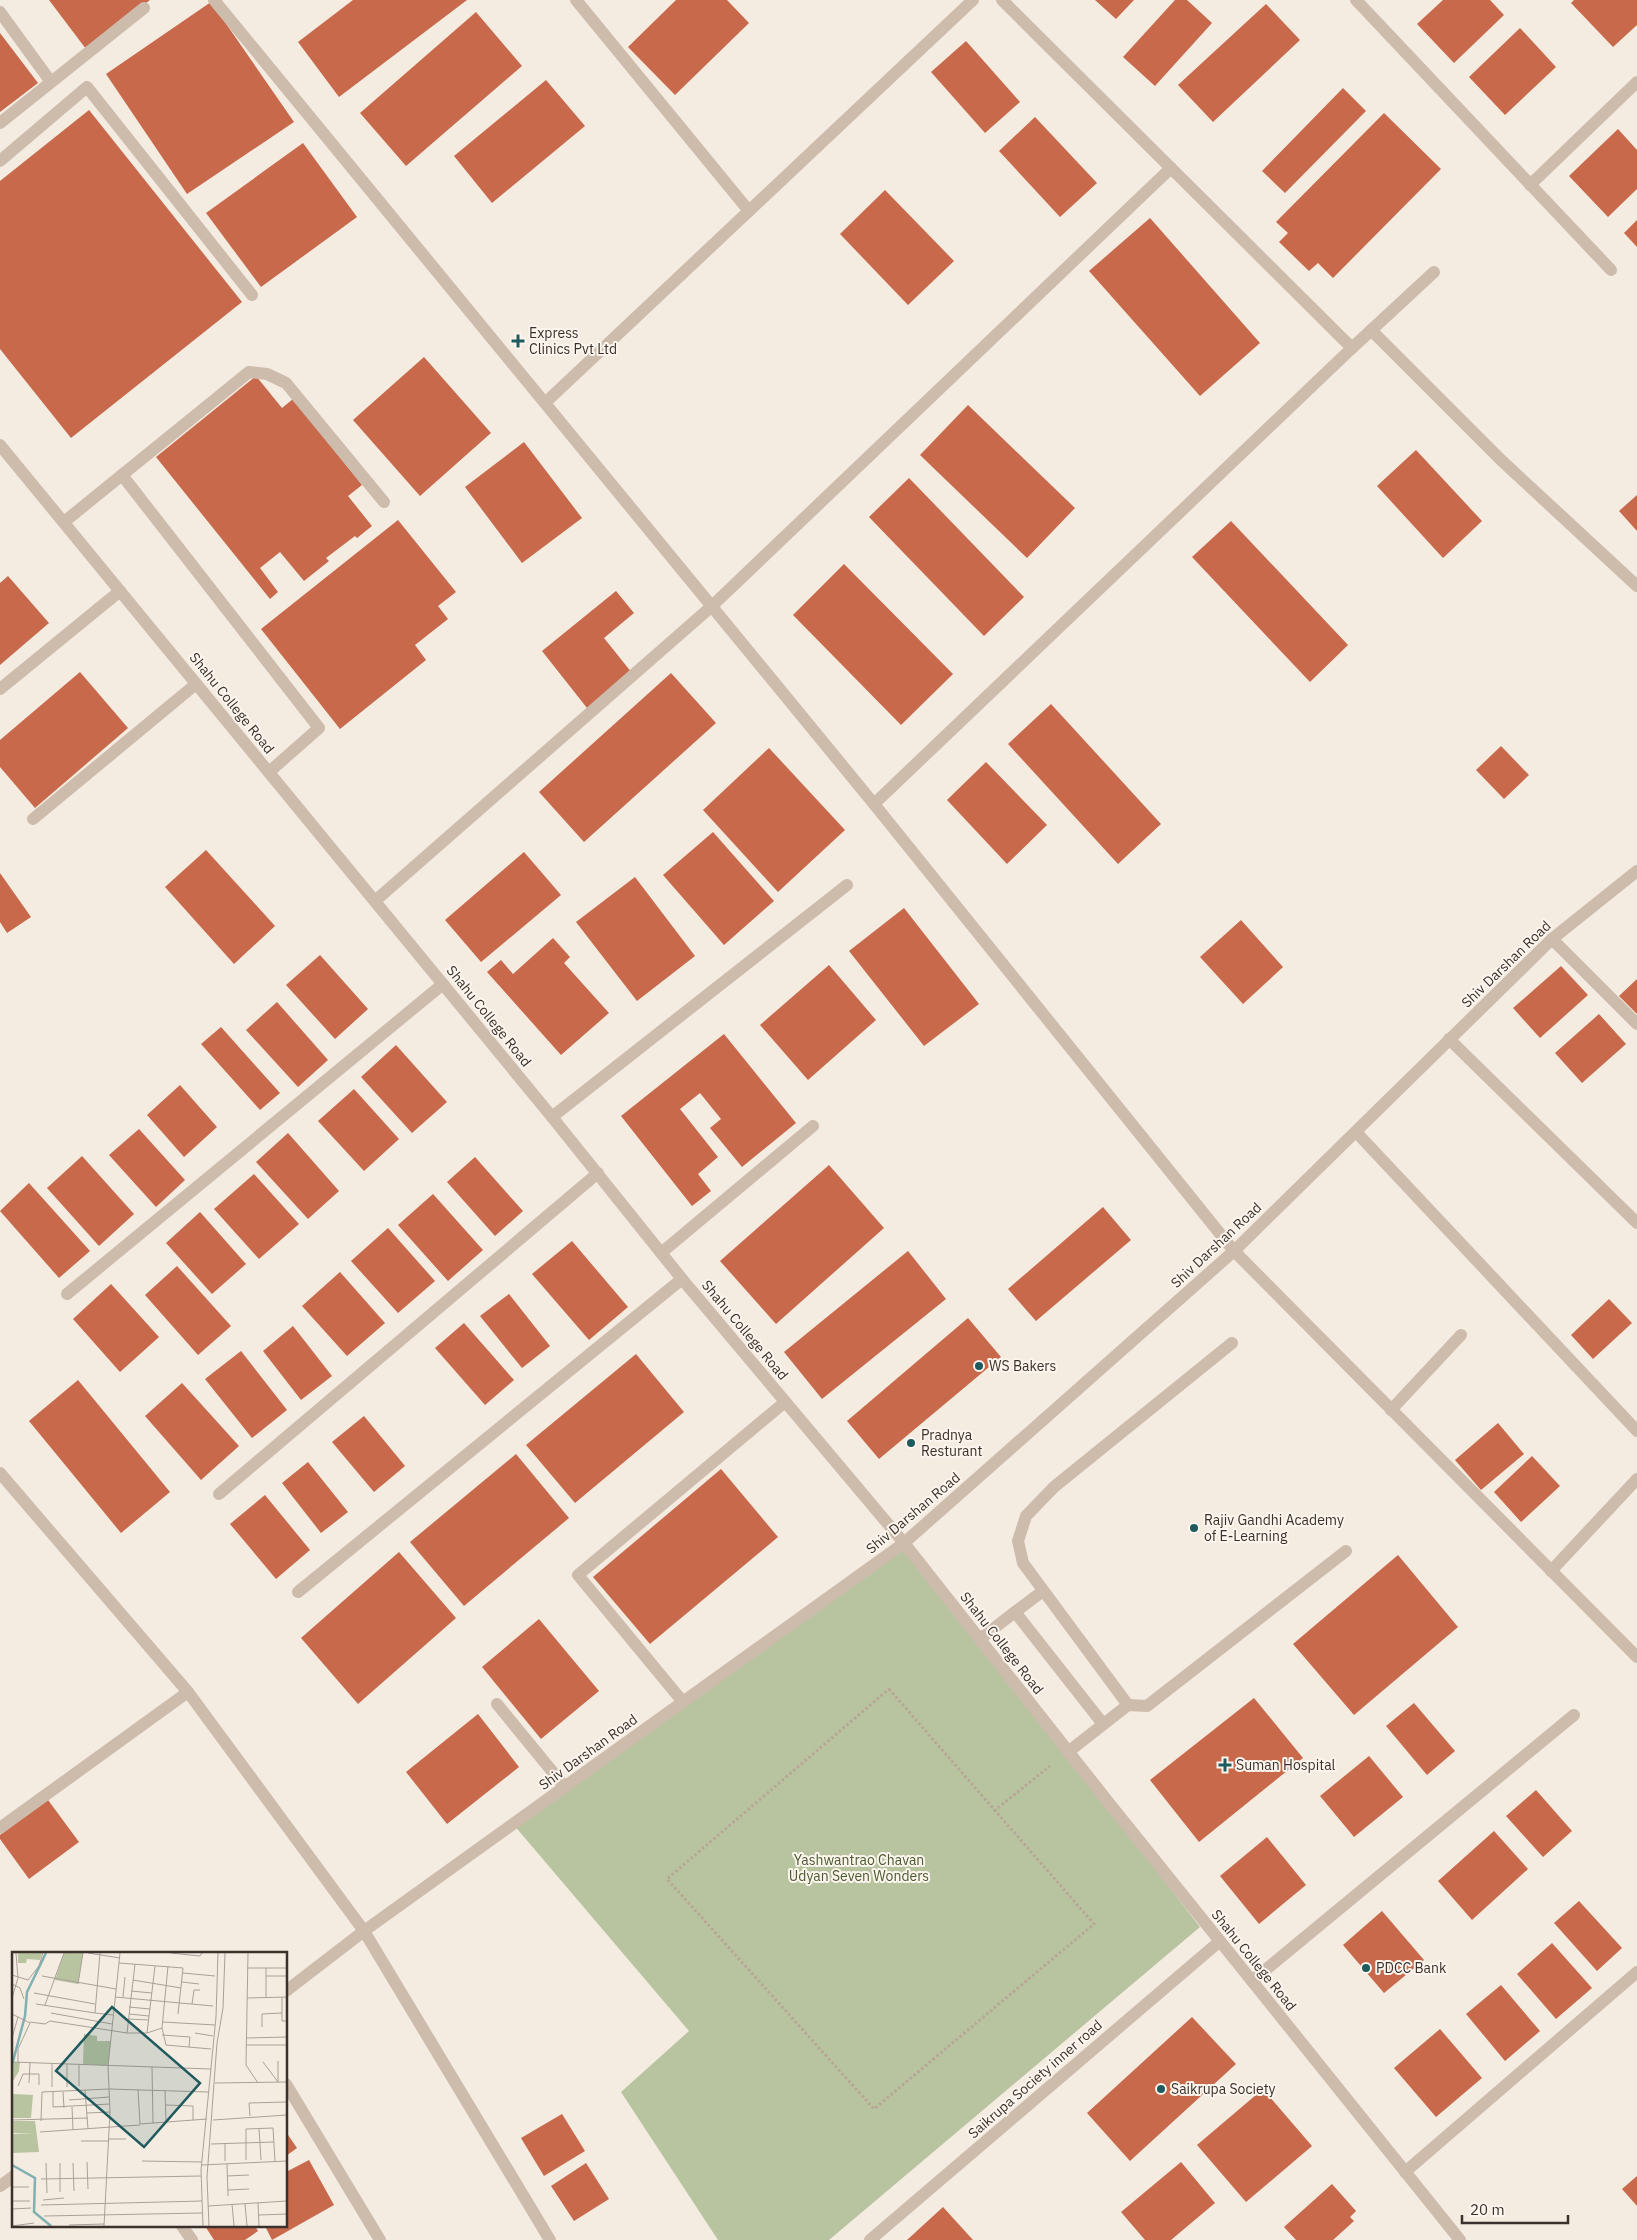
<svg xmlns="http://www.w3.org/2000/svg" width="1637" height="2240" viewBox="0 0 1637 2240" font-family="'IBM Plex Sans',sans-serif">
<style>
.green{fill:#b8c4a0}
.building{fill:#c8694b}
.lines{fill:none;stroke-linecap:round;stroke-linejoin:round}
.path{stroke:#b9a596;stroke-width:3;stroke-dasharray:2.5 2.5;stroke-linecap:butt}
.minor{stroke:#cdbbac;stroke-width:12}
.poi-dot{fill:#1f5a5e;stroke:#fbf5ee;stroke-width:2}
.labels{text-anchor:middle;stroke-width:4;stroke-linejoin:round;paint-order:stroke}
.poi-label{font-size:14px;fill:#3b302b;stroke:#fbf5ee;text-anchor:start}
.street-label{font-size:14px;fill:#3b302b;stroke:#fbf5ee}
.park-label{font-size:14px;fill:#4a5a2e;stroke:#fbf5ee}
.inset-river{fill:none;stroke:#7fb0b2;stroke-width:2.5}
.inset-road{fill:none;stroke:#aaa098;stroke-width:1}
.view{fill:#1f5a5e;fill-opacity:0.15;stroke:#1f5a5e;stroke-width:2.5}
.inset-edge{fill:none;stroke:#3b302b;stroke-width:2.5}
</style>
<rect width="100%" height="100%" fill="#f4ebe1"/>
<!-- green -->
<path class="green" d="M 904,1543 L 1200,1927 L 829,2240 L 718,2240 L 621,2092 L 689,2031 L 513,1824 Z"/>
<!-- building -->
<g class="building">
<path d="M 49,0 L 150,0 L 86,49 Z"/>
<path d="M 353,0 L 467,0 L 339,97 L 298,42 Z"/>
<path d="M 676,0 L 727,0 L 749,23 L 675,95 L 628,47 Z"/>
<path d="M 1095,0 L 1134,0 L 1116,19 Z"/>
<path d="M 1175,0 L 1187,0 L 1212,23 L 1155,86 L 1123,57 Z"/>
<path d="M 1443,0 L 1490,0 L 1504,15 L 1454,63 L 1417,24 Z"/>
<path d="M 1574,0 L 1637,0 L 1637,25 L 1613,47 L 1571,3 Z"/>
<path d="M 211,2 L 294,122 L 187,194 L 106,74 Z"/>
<path d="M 1266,4 L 1300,40 L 1213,122 L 1178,85 Z"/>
<path d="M 476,12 L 522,66 L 406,166 L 360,113 Z"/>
<path d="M 1520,28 L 1556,67 L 1505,115 L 1469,77 Z"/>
<path d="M 0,33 L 38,83 L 0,112 Z"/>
<path d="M 966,41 L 1020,102 L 985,133 L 931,72 Z"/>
<path d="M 546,80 L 585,126 L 492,203 L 454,156 Z"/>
<path d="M 1343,88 L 1366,111 L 1285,193 L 1262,171 Z"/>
<path d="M 89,110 L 242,302 L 71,438 L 0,349 L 0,181 Z"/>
<path d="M 1384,113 L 1441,169 L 1333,278 L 1318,263 L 1309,271 L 1279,242 L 1288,233 L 1276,222 Z"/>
<path d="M 1035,117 L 1097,183 L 1060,217 L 999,151 Z"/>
<path d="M 1618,129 L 1637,150 L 1637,189 L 1608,217 L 1569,176 Z"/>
<path d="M 303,143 L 357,217 L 261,287 L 206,213 Z"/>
<path d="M 885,190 L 954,261 L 908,305 L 840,234 Z"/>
<path d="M 1150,218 L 1260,343 L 1200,396 L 1089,271 Z"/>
<path d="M 1637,220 L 1637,247 L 1624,233 Z"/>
<path d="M 424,357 L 491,433 L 420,496 L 353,420 Z"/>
<path d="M 256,376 L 282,408 L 293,399 L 362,485 L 348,496 L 372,526 L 357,538 L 355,536 L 326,558 L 329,561 L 304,581 L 280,552 L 260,568 L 278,592 L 270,599 L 156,457 Z"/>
<path d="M 968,405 L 1075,508 L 1027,558 L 920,455 Z"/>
<path d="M 524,442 L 582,518 L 522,563 L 465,487 Z"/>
<path d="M 1416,450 L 1482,521 L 1443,558 L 1377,486 Z"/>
<path d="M 909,478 L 1024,597 L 984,636 L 869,517 Z"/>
<path d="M 1637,495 L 1637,531 L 1619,511 Z"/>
<path d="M 398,520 L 456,592 L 438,606 L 448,619 L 415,645 L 426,660 L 340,729 L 261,629 Z"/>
<path d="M 1231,521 L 1348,645 L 1310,682 L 1192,557 Z"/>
<path d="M 844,564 L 953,674 L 901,725 L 793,615 Z"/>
<path d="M 8,576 L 49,623 L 0,665 L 0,583 Z"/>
<path d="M 616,591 L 634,613 L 604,638 L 632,673 L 587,708 L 542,651 Z"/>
<path d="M 80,672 L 128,728 L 35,808 L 0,767 L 0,740 Z"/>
<path d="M 671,673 L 716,723 L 584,842 L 539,792 Z"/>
<path d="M 1051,704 L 1161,824 L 1118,864 L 1008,744 Z"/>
<path d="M 1501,746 L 1529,775 L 1504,799 L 1476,770 Z"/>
<path d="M 769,748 L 845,830 L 778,892 L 703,810 Z"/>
<path d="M 986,762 L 1047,825 L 1007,864 L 947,800 Z"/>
<path d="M 713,832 L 774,901 L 724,945 L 663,875 Z"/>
<path d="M 206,850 L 275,926 L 234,964 L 165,887 Z"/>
<path d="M 524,852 L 561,895 L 481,962 L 445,920 Z"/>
<path d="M 0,873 L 31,917 L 7,933 L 0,922 Z"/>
<path d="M 635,877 L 695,956 L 637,1001 L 576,922 Z"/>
<path d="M 904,908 L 979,1004 L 924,1046 L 849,951 Z"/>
<path d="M 1241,920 L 1283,967 L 1243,1004 L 1200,957 Z"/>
<path d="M 553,938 L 570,957 L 564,963 L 609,1013 L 561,1055 L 487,972 L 501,960 L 513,974 Z"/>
<path d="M 320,955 L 368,1009 L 335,1039 L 286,985 Z"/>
<path d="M 829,965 L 876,1020 L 808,1080 L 760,1025 Z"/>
<path d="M 1561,966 L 1588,995 L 1540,1038 L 1513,1008 Z"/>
<path d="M 1637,979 L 1637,1014 L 1619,996 Z"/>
<path d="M 277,1002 L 328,1060 L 298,1087 L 246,1030 Z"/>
<path d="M 1599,1014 L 1626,1044 L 1582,1083 L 1555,1053 Z"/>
<path d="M 221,1027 L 280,1093 L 260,1110 L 201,1044 Z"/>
<path d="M 724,1034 L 796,1123 L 742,1167 L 710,1128 L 721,1119 L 700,1093 L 680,1109 L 718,1157 L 698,1174 L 711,1191 L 692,1206 L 621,1116 Z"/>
<path d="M 396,1045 L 447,1102 L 412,1133 L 361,1077 Z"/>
<path d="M 180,1085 L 217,1127 L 184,1157 L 147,1115 Z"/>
<path d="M 354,1089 L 399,1139 L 364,1171 L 318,1121 Z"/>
<path d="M 139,1129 L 185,1180 L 156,1207 L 109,1155 Z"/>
<path d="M 288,1133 L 339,1191 L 308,1219 L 256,1162 Z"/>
<path d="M 82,1156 L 134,1214 L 99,1246 L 47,1188 Z"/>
<path d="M 475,1157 L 523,1211 L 495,1236 L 447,1182 Z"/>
<path d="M 829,1165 L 884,1228 L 776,1324 L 720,1261 Z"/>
<path d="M 254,1174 L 299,1224 L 259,1259 L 214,1209 Z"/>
<path d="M 29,1183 L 90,1251 L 59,1278 L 0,1211 Z"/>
<path d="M 433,1194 L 483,1250 L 448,1281 L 398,1225 Z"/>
<path d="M 1103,1207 L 1131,1240 L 1036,1321 L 1008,1289 Z"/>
<path d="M 200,1212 L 246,1264 L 212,1294 L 166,1243 Z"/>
<path d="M 388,1228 L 435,1281 L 398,1313 L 351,1261 Z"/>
<path d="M 572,1241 L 628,1307 L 589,1340 L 532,1274 Z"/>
<path d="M 908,1251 L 946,1299 L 822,1399 L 784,1352 Z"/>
<path d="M 177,1266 L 231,1326 L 198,1355 L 145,1295 Z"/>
<path d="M 340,1272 L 385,1323 L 347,1356 L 302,1306 Z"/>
<path d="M 111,1284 L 159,1337 L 120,1372 L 73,1319 Z"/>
<path d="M 509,1294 L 550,1346 L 522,1368 L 480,1316 Z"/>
<path d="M 1609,1299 L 1632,1323 L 1593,1359 L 1571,1335 Z"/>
<path d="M 968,1318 L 1001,1357 L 879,1459 L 847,1421 Z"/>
<path d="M 464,1323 L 514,1380 L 485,1405 L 435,1348 Z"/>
<path d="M 293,1326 L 332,1376 L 301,1400 L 263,1351 Z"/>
<path d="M 241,1351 L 287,1410 L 252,1438 L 205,1379 Z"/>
<path d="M 636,1354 L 684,1412 L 575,1503 L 526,1445 Z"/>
<path d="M 78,1380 L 170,1492 L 121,1533 L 29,1421 Z"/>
<path d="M 182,1383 L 239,1446 L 201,1480 L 145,1416 Z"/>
<path d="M 364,1416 L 405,1466 L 374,1492 L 332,1442 Z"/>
<path d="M 1498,1423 L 1524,1454 L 1481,1490 L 1455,1460 Z"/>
<path d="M 516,1454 L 569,1518 L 464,1606 L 410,1542 Z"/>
<path d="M 1532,1456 L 1560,1486 L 1521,1522 L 1494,1492 Z"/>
<path d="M 308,1462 L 348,1512 L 321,1533 L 282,1483 Z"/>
<path d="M 721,1469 L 778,1537 L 650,1644 L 593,1577 Z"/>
<path d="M 265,1495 L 310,1550 L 276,1579 L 230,1524 Z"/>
<path d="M 399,1552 L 456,1618 L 358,1704 L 301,1638 Z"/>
<path d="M 1398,1555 L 1458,1627 L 1354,1715 L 1293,1644 Z"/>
<path d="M 539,1619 L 599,1691 L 541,1739 L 482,1667 Z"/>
<path d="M 1254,1698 L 1303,1758 L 1199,1842 L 1150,1780 Z"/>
<path d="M 1414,1703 L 1455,1751 L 1427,1775 L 1386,1726 Z"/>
<path d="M 478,1714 L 519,1767 L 447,1824 L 406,1772 Z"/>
<path d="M 1369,1756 L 1403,1797 L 1354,1837 L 1320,1796 Z"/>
<path d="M 1536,1790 L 1572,1831 L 1543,1857 L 1506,1816 Z"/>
<path d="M 48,1800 L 79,1842 L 29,1879 L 0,1839 L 0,1835 Z"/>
<path d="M 1494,1831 L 1528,1869 L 1472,1920 L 1438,1881 Z"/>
<path d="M 1267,1837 L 1306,1885 L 1259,1924 L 1220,1876 Z"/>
<path d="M 1579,1901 L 1622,1948 L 1597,1971 L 1554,1923 Z"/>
<path d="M 1382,1911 L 1424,1960 L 1384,1993 L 1343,1945 Z"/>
<path d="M 1552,1943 L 1592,1988 L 1556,2019 L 1517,1974 Z"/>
<path d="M 1501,1985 L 1540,2031 L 1505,2061 L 1466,2014 Z"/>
<path d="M 1192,2017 L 1236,2064 L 1130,2161 L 1087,2113 Z"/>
<path d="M 1440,2029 L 1482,2078 L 1436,2117 L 1394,2068 Z"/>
<path d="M 1263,2089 L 1312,2146 L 1246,2202 L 1197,2145 Z"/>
<path d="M 562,2114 L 585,2151 L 544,2176 L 521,2138 Z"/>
<path d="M 286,2132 L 297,2148 L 286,2156 Z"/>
<path d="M 309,2160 L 334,2205 L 272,2240 L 265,2226 L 286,2226 L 286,2172 Z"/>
<path d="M 1181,2162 L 1215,2203 L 1171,2240 L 1145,2240 L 1121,2212 Z"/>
<path d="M 586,2163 L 609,2199 L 574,2221 L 551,2186 Z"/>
<path d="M 1637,2176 L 1637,2206 L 1622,2189 Z"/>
<path d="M 1332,2184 L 1356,2211 L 1350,2217 L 1354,2221 L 1333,2240 L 1296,2240 L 1284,2227 Z"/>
<path d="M 943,2207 L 973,2240 L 907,2240 Z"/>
<path d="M 205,2226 L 255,2226 L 258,2231 L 245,2240 L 214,2240 Z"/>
</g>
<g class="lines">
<!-- path -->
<g class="path">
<path d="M 889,1689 L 1094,1924 L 874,2109 L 667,1879 Z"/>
<path d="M 994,1811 L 1050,1766"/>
</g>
<!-- minor -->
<g class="minor">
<path d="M 214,0 L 874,804 L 1234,1251 L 1637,1657"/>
<path d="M 576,0 L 749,211"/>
<path d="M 1356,0 L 1611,270"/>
<path d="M 0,12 L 51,82"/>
<path d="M 0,123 L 144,8"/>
<path d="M 0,161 L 87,87 L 252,295"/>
<path d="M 1530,185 L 1637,82"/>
<path d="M 1371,330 L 1501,460 L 1637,586"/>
<path d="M 1352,348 L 1434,272"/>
<path d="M 546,402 L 973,0"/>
<path d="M 0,445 L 552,1117 L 682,1279 L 904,1543 L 1109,1803 L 1460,2240"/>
<path d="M 122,475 L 319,728 L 269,772"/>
<path d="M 64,522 L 249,372 L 267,374 L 286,383 L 384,502"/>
<path d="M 0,689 L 120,591"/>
<path d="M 874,804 L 1352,348 L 1002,0"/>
<path d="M 33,819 L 196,684"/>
<path d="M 375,901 L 712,606 L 1171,168"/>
<path d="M 1552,939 L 1637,1024"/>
<path d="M 1449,1039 L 1637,1223"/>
<path d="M 552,1117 L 847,885"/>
<path d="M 1356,1132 L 1637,1431"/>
<path d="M 661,1253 L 813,1126"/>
<path d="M 67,1294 L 443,984"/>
<path d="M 1391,1410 L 1461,1335"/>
<path d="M 0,1473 L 188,1692 L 364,1931 L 550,2240"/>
<path d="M 219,1494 L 598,1173"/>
<path d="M 1551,1571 L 1637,1479"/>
<path d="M 298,1592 L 682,1279"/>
<path d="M 1015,1612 L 1043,1591"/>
<path d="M 980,1639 L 1015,1612 L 1103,1724"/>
<path d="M 683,1702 L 578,1575 L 785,1402"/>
<path d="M 497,1704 L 565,1787"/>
<path d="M 1128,1705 L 1023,1563 L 1018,1541 L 1026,1516 L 1054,1487 L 1232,1343"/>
<path d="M 1068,1752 L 1128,1705 L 1147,1706 L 1346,1551"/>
<path d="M 0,1828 L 188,1692"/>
<path d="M 1252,1981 L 1574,1715"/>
<path d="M 286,1991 L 364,1931 L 904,1543 L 1234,1251 L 1552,939 L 1637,871"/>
<path d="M 286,2084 L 380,2240"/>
<path d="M 1405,2172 L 1637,1972"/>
<path d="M 0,2186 L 14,2176"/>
<path d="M 182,2226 L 192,2240"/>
<path d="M 870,2240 L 1220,1941"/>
</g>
</g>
<!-- markers -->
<g class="poi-dot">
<path d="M515.5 333.5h5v5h5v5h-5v5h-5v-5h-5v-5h5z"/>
<circle cx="979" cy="1366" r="5"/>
<circle cx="911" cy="1443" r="5"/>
<circle cx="1194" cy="1528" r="5"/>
<path d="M1222.5 1757.5h5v5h5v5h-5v5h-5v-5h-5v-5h5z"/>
<circle cx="1366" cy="1968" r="5"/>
<circle cx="1161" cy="2089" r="5"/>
</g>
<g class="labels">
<!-- poi labels -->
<g class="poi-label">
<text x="529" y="338">Express<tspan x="529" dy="16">Clinics Pvt Ltd</tspan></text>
<text x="989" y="1371">WS Bakers</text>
<text x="921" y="1440">Pradnya<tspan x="921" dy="16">Resturant</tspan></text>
<text x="1204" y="1525">Rajiv Gandhi Academy<tspan x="1204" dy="16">of E-Learning</tspan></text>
<text x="1236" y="1770">Suman Hospital</text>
<text x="1376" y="1973">PDCC Bank</text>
<text x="1171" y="2094">Saikrupa Society</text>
</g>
<!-- street labels -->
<g class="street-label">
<text transform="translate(232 703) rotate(51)" y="5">Shahu College Road</text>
<text transform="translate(1506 964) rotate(-44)" y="5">Shiv Darshan Road</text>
<text transform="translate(489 1016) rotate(51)" y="5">Shahu College Road</text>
<text transform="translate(1216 1245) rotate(-43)" y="5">Shiv Darshan Road</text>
<text transform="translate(745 1330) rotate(50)" y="5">Shahu College Road</text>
<text transform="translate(913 1513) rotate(-40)" y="5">Shiv Darshan Road</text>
<text transform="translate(1002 1643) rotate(52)" y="5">Shahu College Road</text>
<text transform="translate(588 1752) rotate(-36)" y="5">Shiv Darshan Road</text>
<text transform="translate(1254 1960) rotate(51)" y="5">Shahu College Road</text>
<text transform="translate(1035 2079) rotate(-41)" y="5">Saikrupa Society inner road</text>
</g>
<!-- park labels -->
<g class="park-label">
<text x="859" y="1865">Yashwantrao Chavan<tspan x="859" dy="16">Udyan Seven Wonders</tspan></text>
</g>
</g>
<!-- overview -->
<g transform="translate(12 1952)">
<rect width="275" height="275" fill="#f4ebe1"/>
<path d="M 6,1 L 30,1 L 28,8 L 15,7 L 14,11 L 6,11 ZM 52,1 L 71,1 L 66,32 L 43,28 ZM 72,82 L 85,84 L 85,89 L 99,89 L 96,114 L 71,112 ZM 0,110 L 8,110 L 7,119 L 1,129 L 1,142 L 21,143 L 19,166 L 0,166 ZM 0,169 L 23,169 L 27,200 L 0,201 L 0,182 L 23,181 L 0,181 Z" fill="#b8c4a0"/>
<path class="inset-river" d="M 0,113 L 13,64 L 15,40 L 34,1M 0,213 L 23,226 L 22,260 L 39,274"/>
<path class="inset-road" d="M 76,1 L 108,6M 88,1 L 83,61 L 101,63M 159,1 L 188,4 L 190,1M 236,1 L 234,113 L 246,131M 107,11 L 171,16 L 166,62M 235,16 L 275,16M 254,16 L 254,45M 171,21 L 203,24M 0,23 L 16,28 L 27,14 L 31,1M 30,24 L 104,37M 254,24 L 275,24M 121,28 L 169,36M 170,30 L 187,32M 0,32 L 8,36 L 12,47M 66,32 L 71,1M 119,39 L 140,41M 22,41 L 83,52M 103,45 L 201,54M 111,45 L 113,25M 270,45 L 270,69 L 275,69M 0,46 L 6,26 L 4,1M 235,46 L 275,45M 24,52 L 83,61M 180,52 L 182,38 L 188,38M 33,53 L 52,1M 117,55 L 138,57M 39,61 L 100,72M 0,62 L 18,71 L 6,97 L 6,110M 117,62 L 137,64M 116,67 L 137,68M 18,70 L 33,72 L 38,69 L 115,81 L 135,81 L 150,76 L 156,14M 151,70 L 203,73M 250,75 L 250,62 L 270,61M 150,76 L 154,93 L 199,97M 115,81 L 123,12M 135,81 L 143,14M 183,81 L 201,84M 150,83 L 178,85 L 177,95M 0,86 L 6,65M 235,86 L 275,85M 235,93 L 275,93M 0,110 L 199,117M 251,110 L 266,130M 140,115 L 141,171M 266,130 L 266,109M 17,131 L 18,111M 203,131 L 275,130M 6,134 L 11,122 L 27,122 L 27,133M 67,134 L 67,113M 40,135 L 40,112M 55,135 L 55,112M 73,138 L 76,177M 126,138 L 128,172 L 195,167M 153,139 L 154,170M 41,140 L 41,155 L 98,152M 51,140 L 52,156M 57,148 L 97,145M 154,153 L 181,154 L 181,168M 60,155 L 61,178M 75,161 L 98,160M 238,164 L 237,151 L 275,150M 0,168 L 76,166M 201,168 L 275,163M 29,169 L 30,140 L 97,137 L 196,140M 247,176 L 249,208M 28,180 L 128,173M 97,187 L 114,187M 69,189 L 97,189M 213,191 L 213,209M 199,192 L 262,190M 234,208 L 234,177 L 261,176 L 263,210M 130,209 L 190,210M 75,210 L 76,237M 34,211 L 35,241M 48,211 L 48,240M 61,211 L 62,239M 215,212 L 216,244M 190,213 L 275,209M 215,224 L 237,223M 29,227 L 189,224M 0,235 L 17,235M 216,238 L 237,237M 31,248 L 52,246M 0,249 L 18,249M 246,251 L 247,274M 220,252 L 222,274M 233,252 L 235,274M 29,253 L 190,249M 196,254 L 275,249M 0,257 L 19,256M 247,263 L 275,262M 32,264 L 190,261M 57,273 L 92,272M 0,274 L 22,271M 92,274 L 98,160 L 96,114 L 108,1M 191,274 L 189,218 L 204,65 L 206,1M 197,274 L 195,225 L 205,91 L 211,56 L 213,1"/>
<path class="view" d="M 100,55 L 188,131 L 132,195 L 44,119 Z"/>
<rect width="275" height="275" class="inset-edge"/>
</g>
<!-- scale -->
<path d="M1462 2215v8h106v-8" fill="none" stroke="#3b302b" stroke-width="2.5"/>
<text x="1470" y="2215" font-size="15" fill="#3b302b" stroke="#fbf5ee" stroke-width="4" paint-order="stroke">20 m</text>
</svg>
